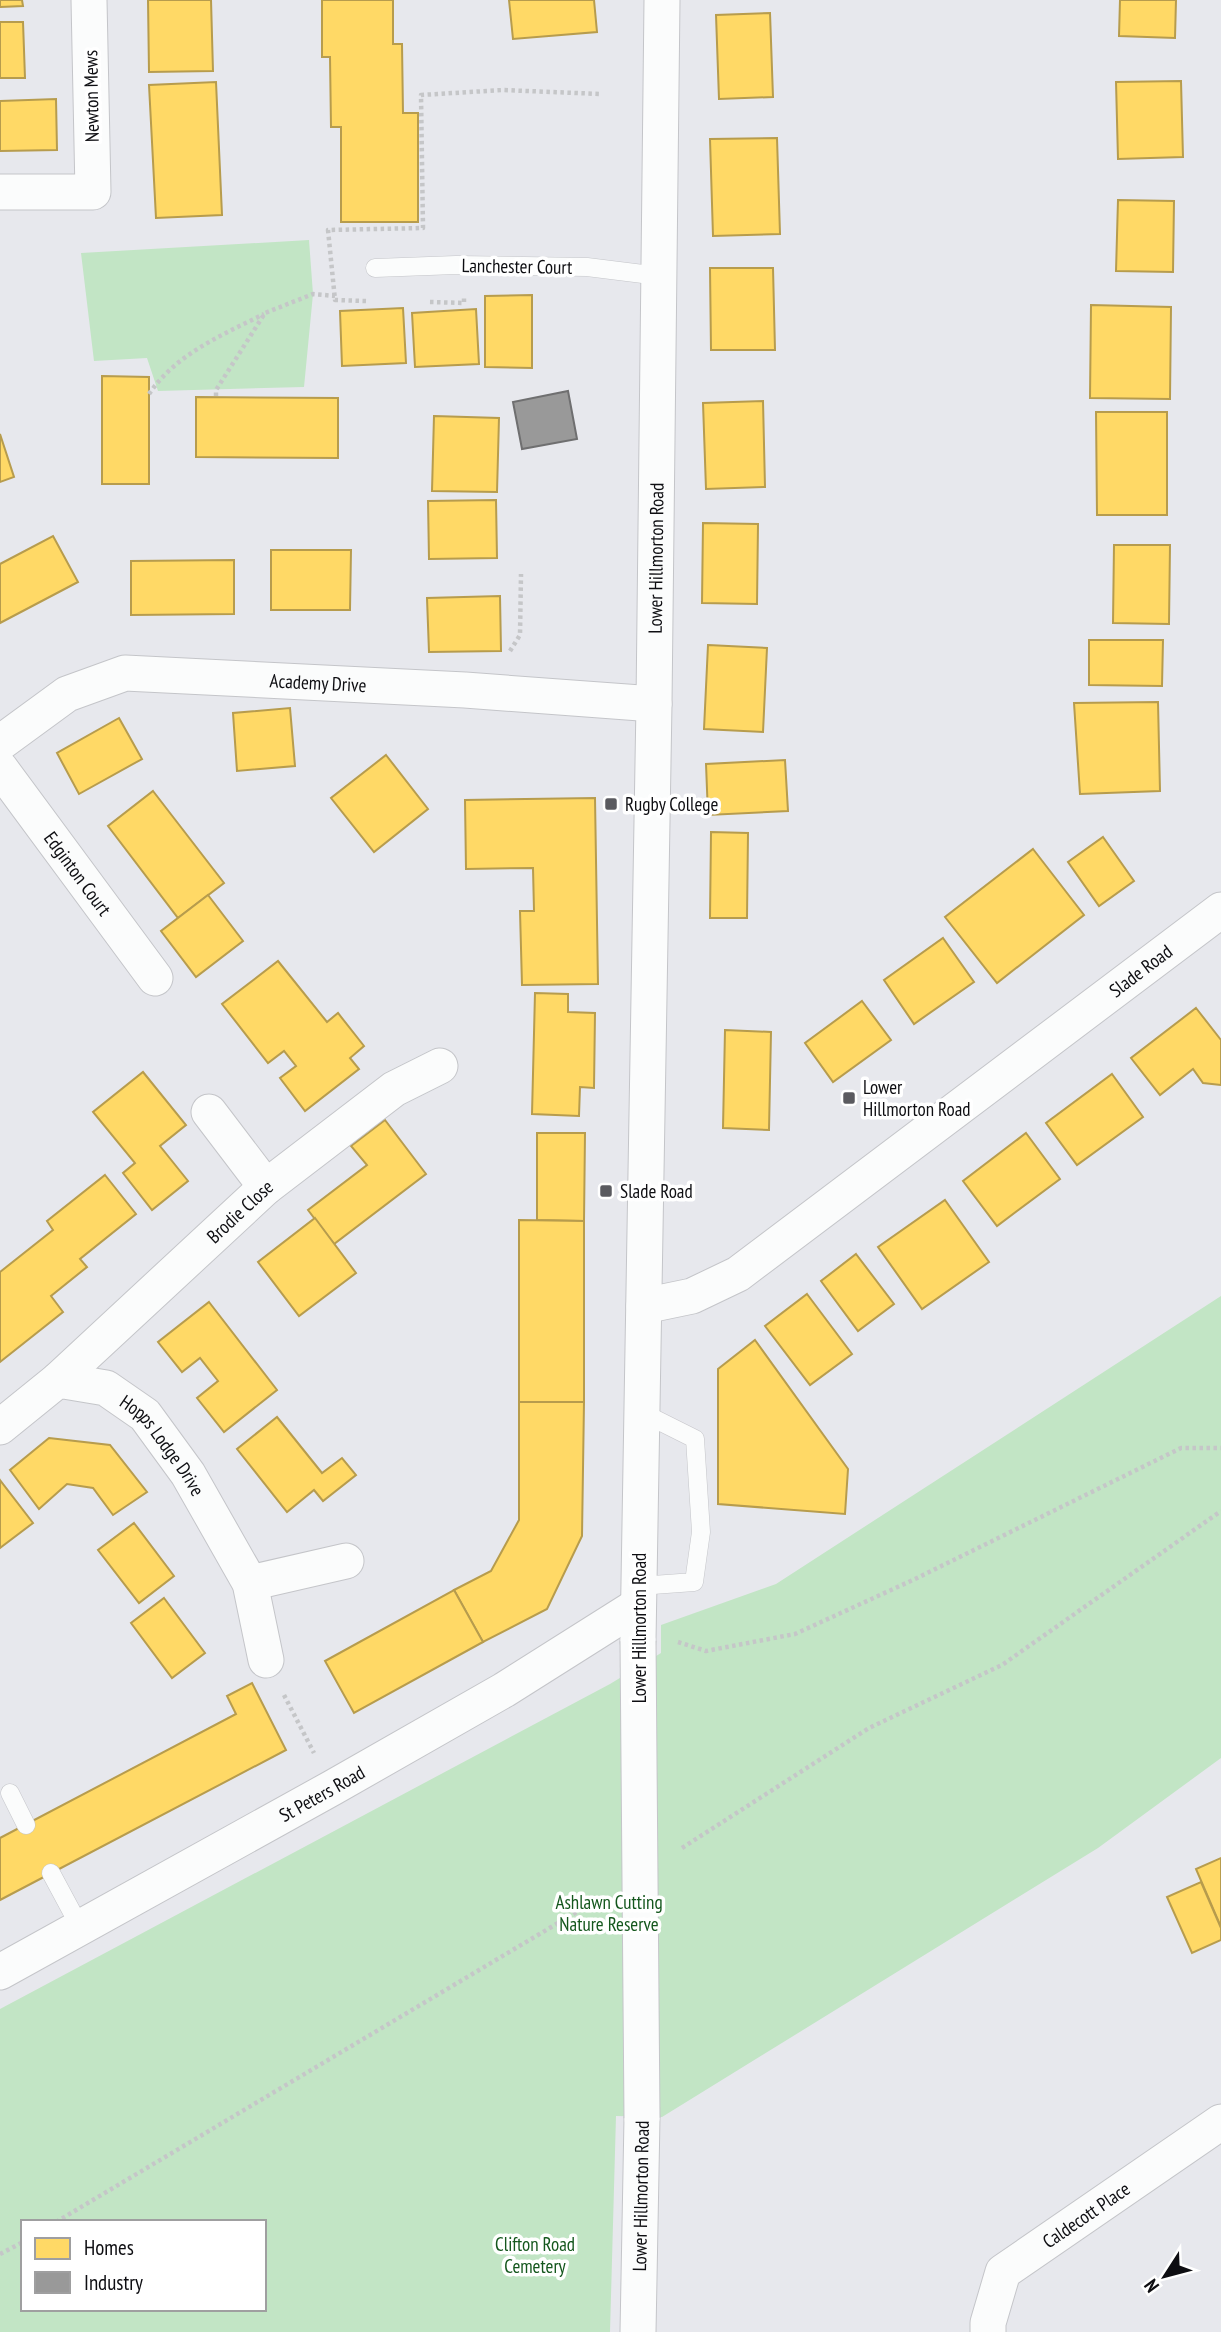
<svg xmlns="http://www.w3.org/2000/svg" width="1221" height="2332" viewBox="0 0 1221 2332" font-family="'PT Sans Narrow',sans-serif">
<style>
.green{fill:#c2e5c5;fill-rule:evenodd}
.homes{fill:#ffd966;stroke:#b79c4d;stroke-width:2}
.industry{fill:#999;stroke:#6f6f70;stroke-width:2}
.lines{fill:none;stroke-linecap:round;stroke-linejoin:round}
.service-casing{stroke:#c4c5c9;stroke-width:19}
.minor-casing{stroke:#c4c5c9;stroke-width:37}
.path{stroke:#c5c6c8;stroke-width:4.5;stroke-dasharray:3.5 3.5;stroke-linecap:butt}
.service{stroke:#fbfcfc;stroke-width:18}
.minor{stroke:#fbfcfc;stroke-width:35}
.minor-bridge-casing{stroke:#c4c5c9;stroke-width:37;stroke-linecap:butt}
.minor-bridge{stroke:#fbfcfc;stroke-width:35}
.poi-dot{fill:#5a5a5f;stroke:#fff;stroke-width:2.5}
.labels{text-anchor:middle;stroke-width:7;stroke-linejoin:round;paint-order:stroke}
.street-label{font-size:19px;fill:#0e0e12;stroke:#fff}
.poi-label{font-size:19px;fill:#0e0e12;stroke:#fff;text-anchor:start}
.park-label{font-size:19px;fill:#14571d;stroke:#fff}
</style>
<rect width="100%" height="100%" fill="#e7e8ed"/>
<!-- green -->
<g class="green">
<path d="M 309,240 L 313,294 L 304,387 L 158,391 L 147,358 L 94,361 L 81,253 Z"/>
<path d="M 1221,1296 L 1221,1758 L 1098,1848 L 662,2117 L 616,2116 L 610,2332 L 0,2332 L 0,2009 L 610,1684 L 661,1653 L 661,1625 L 776,1584 ZM 23,2222 L 264,2222 L 264,2309 L 23,2309 Z"/>
</g>
<!-- homes -->
<g class="homes">
<path d="M 0,0 L 22,0 L 23,6 L 0,7 Z"/>
<path d="M 148,0 L 211,0 L 213,71 L 149,72 Z"/>
<path d="M 322,0 L 393,0 L 393,44 L 402,44 L 403,113 L 418,113 L 418,222 L 341,222 L 341,127 L 331,127 L 330,57 L 322,57 Z"/>
<path d="M 509,0 L 594,0 L 597,32 L 513,39 Z"/>
<path d="M 1120,0 L 1176,0 L 1175,38 L 1119,36 Z"/>
<path d="M 770,13 L 773,97 L 719,99 L 716,15 Z"/>
<path d="M 0,22 L 23,22 L 25,78 L 0,78 Z"/>
<path d="M 1181,81 L 1183,157 L 1118,159 L 1116,82 Z"/>
<path d="M 216,82 L 222,215 L 156,218 L 149,85 Z"/>
<path d="M 56,99 L 57,150 L 0,151 L 0,101 Z"/>
<path d="M 777,138 L 780,234 L 713,236 L 710,139 Z"/>
<path d="M 1118,200 L 1174,201 L 1173,272 L 1116,271 Z"/>
<path d="M 710,268 L 773,268 L 775,350 L 711,350 Z"/>
<path d="M 532,295 L 532,368 L 485,367 L 485,296 Z"/>
<path d="M 1091,305 L 1171,307 L 1170,399 L 1090,398 Z"/>
<path d="M 403,308 L 406,363 L 342,366 L 340,311 Z"/>
<path d="M 476,309 L 479,364 L 415,367 L 412,313 Z"/>
<path d="M 102,376 L 149,377 L 149,484 L 102,484 Z"/>
<path d="M 196,397 L 338,398 L 338,458 L 196,457 Z"/>
<path d="M 763,401 L 765,487 L 706,489 L 703,403 Z"/>
<path d="M 1096,412 L 1167,412 L 1167,515 L 1097,515 Z"/>
<path d="M 434,416 L 499,418 L 497,492 L 432,491 Z"/>
<path d="M 0,434 L 14,477 L 0,482 Z"/>
<path d="M 496,500 L 497,558 L 429,559 L 428,501 Z"/>
<path d="M 703,523 L 758,524 L 757,604 L 702,603 Z"/>
<path d="M 53,536 L 78,582 L 0,623 L 0,564 Z"/>
<path d="M 1114,545 L 1170,545 L 1169,624 L 1113,623 Z"/>
<path d="M 271,550 L 351,550 L 350,610 L 271,610 Z"/>
<path d="M 234,560 L 234,614 L 131,615 L 131,561 Z"/>
<path d="M 500,596 L 501,651 L 429,652 L 427,598 Z"/>
<path d="M 1089,640 L 1163,640 L 1162,686 L 1089,685 Z"/>
<path d="M 708,645 L 767,648 L 763,732 L 704,729 Z"/>
<path d="M 1158,702 L 1160,791 L 1080,794 L 1074,703 Z"/>
<path d="M 290,708 L 295,766 L 237,771 L 233,713 Z"/>
<path d="M 119,718 L 142,759 L 79,794 L 57,753 Z"/>
<path d="M 386,755 L 428,809 L 374,852 L 331,798 Z"/>
<path d="M 785,760 L 788,811 L 708,815 L 706,764 Z"/>
<path d="M 153,791 L 224,883 L 178,918 L 108,826 Z"/>
<path d="M 595,798 L 598,984 L 522,985 L 520,911 L 534,911 L 533,868 L 466,869 L 465,800 Z"/>
<path d="M 711,832 L 748,833 L 747,918 L 710,918 Z"/>
<path d="M 1103,837 L 1134,881 L 1099,906 L 1068,862 Z"/>
<path d="M 1033,849 L 1084,915 L 997,983 L 945,917 Z"/>
<path d="M 208,895 L 243,941 L 196,977 L 161,931 Z"/>
<path d="M 943,938 L 974,982 L 914,1024 L 884,980 Z"/>
<path d="M 278,961 L 327,1022 L 338,1013 L 364,1046 L 350,1058 L 359,1069 L 305,1111 L 280,1078 L 296,1066 L 284,1051 L 268,1063 L 222,1004 Z"/>
<path d="M 535,993 L 568,994 L 568,1012 L 595,1013 L 594,1088 L 580,1087 L 579,1116 L 532,1114 Z"/>
<path d="M 862,1001 L 891,1040 L 833,1082 L 805,1043 Z"/>
<path d="M 1196,1008 L 1221,1040 L 1221,1085 L 1203,1083 L 1193,1069 L 1160,1095 L 1131,1058 Z"/>
<path d="M 725,1030 L 771,1032 L 769,1130 L 723,1128 Z"/>
<path d="M 143,1072 L 186,1125 L 160,1146 L 188,1181 L 152,1210 L 123,1173 L 135,1163 L 93,1112 Z"/>
<path d="M 1112,1074 L 1143,1117 L 1077,1165 L 1046,1123 Z"/>
<path d="M 385,1120 L 426,1174 L 334,1244 L 308,1210 L 367,1165 L 351,1146 Z"/>
<path d="M 537,1133 L 585,1133 L 584,1221 L 537,1220 Z"/>
<path d="M 1026,1133 L 1060,1179 L 997,1226 L 963,1181 Z"/>
<path d="M 105,1175 L 136,1214 L 80,1259 L 87,1267 L 51,1296 L 63,1312 L 0,1362 L 0,1272 L 53,1230 L 47,1221 Z"/>
<path d="M 945,1200 L 989,1262 L 922,1309 L 878,1247 Z"/>
<path d="M 315,1218 L 356,1273 L 299,1316 L 258,1262 Z"/>
<path d="M 519,1220 L 584,1221 L 584,1402 L 519,1402 Z"/>
<path d="M 856,1254 L 894,1304 L 858,1331 L 821,1281 Z"/>
<path d="M 807,1294 L 852,1354 L 810,1385 L 765,1326 Z"/>
<path d="M 209,1302 L 277,1390 L 224,1432 L 197,1398 L 218,1381 L 200,1358 L 182,1372 L 158,1342 Z"/>
<path d="M 755,1340 L 848,1469 L 845,1514 L 718,1504 L 718,1369 Z"/>
<path d="M 519,1402 L 584,1402 L 582,1536 L 547,1609 L 483,1642 L 454,1590 L 491,1571 L 519,1520 Z"/>
<path d="M 277,1417 L 322,1473 L 342,1458 L 356,1475 L 323,1501 L 314,1490 L 287,1512 L 237,1449 Z"/>
<path d="M 49,1438 L 110,1445 L 147,1492 L 113,1515 L 93,1488 L 67,1484 L 39,1509 L 10,1470 Z"/>
<path d="M 0,1480 L 33,1523 L 0,1548 Z"/>
<path d="M 134,1523 L 174,1576 L 139,1603 L 98,1550 Z"/>
<path d="M 454,1590 L 483,1642 L 354,1713 L 325,1661 Z"/>
<path d="M 164,1598 L 205,1653 L 172,1678 L 131,1623 Z"/>
<path d="M 252,1683 L 286,1750 L 0,1900 L 0,1838 L 236,1714 L 227,1696 Z"/>
<path d="M 1221,1858 L 1221,1927 L 1196,1869 Z"/>
<path d="M 1201,1882 L 1221,1928 L 1221,1940 L 1192,1953 L 1167,1897 Z"/>
</g>
<!-- industry -->
<path class="industry" d="M 568,391 L 577,439 L 522,449 L 513,402 Z"/>
<g class="lines">
<!-- service casing -->
<g class="service-casing">
<g id="service">
<path d="M 375,268 L 456,265 L 587,267 L 659,276"/>
<path d="M 639,1586 L 694,1582 L 701,1532 L 695,1439 L 643,1413"/>
<path d="M 10,1793 L 26,1825"/>
<path d="M 51,1873 L 80,1927"/>
</g>
</g>
<!-- minor casing -->
<g class="minor-casing">
<g id="minor">
<path d="M 0,192 L 93,192 L 89,0"/>
<path id="s1" d="M 0,743 L 67,694 L 125,673 L 465,690 L 654,704"/>
<path id="s2" d="M 0,768 L 155,978"/>
<path d="M 209,1112 L 266,1187"/>
<path id="s3" d="M 644,1306 L 692,1296 L 738,1274 L 1221,910"/>
<path id="s4" d="M 58,1380 L 266,1187 L 394,1089 L 440,1066"/>
<path id="s5" d="M 0,1427 L 58,1380 L 106,1388 L 145,1415 L 188,1474 L 250,1583 L 266,1660"/>
<path d="M 250,1583 L 346,1561"/>
<path id="s6" d="M 638,1641 L 654,704 L 662,0"/>
<path id="s7" d="M 0,1972 L 332,1788 L 504,1690 L 637,1606"/>
<path id="s8" d="M 638,2332 L 642,2118"/>
<path id="s9" d="M 988,2332 L 988,2323 L 1003,2272 L 1221,2122"/>
</g>
</g>
<!-- path -->
<g class="path">
<path d="M 366,301 L 335,300 L 328,230 L 423,228 L 421,95 L 503,90 L 601,94"/>
<path d="M 430,302 L 464,303 L 464,296"/>
<path d="M 149,394 C 176,354 222,335 264,314"/>
<path d="M 216,396 L 216,390 L 265,313 L 313,294 L 335,296"/>
<path d="M 510,651 L 520,635 L 521,574"/>
<path d="M 678,1642 L 706,1651 L 795,1634 L 915,1579 L 1181,1448 L 1221,1448"/>
<path d="M 284,1695 L 314,1753"/>
<path d="M 682,1848 L 869,1728 L 1002,1665 L 1221,1511"/>
<path d="M 56,2222 L 600,1898"/>
<path d="M 0,2254 L 23,2242"/>
</g>
<!-- service -->
<use href="#service" class="service"/>
<!-- minor -->
<use href="#minor" class="minor"/>
<!-- minor-bridge casing -->
<g class="minor-bridge-casing">
<path id="minor-bridge" d="M 638,1641 L 642,2118"/>
</g>
<!-- minor-bridge -->
<use href="#minor-bridge" class="minor-bridge"/>
</g>
<!-- markers -->
<g class="poi-dot">
<rect x="604" y="797" width="14" height="14" rx="3.5"/>
<rect x="842" y="1091" width="14" height="14" rx="3.5"/>
<rect x="599" y="1184" width="14" height="14" rx="3.5"/>
</g>
<g class="labels">
<!-- street labels -->
<g class="street-label">
<text transform="translate(91 96) rotate(-91)" y="7">Newton Mews</text>
<text transform="translate(517 266) rotate(1)" y="7">Lanchester Court</text>
<text dy="7" stroke="none"><textPath href="#s6" startOffset="1083">Lower Hillmorton Road</textPath></text>
<text dy="7" stroke="none"><textPath href="#s1" startOffset="338">Academy Drive</textPath></text>
<text dy="7" stroke="none"><textPath href="#s2" startOffset="131">Edginton Court</textPath></text>
<text dy="7" stroke="none"><textPath href="#s3" startOffset="604">Slade Road</textPath></text>
<text dy="7" stroke="none"><textPath href="#s4" startOffset="248">Brodie Close</textPath></text>
<text dy="7" stroke="none"><textPath href="#s5" startOffset="205">Hopps Lodge Drive</textPath></text>
<text transform="translate(639 1628) rotate(-90)" y="7">Lower Hillmorton Road</text>
<text dy="7" stroke="none"><textPath href="#s7" startOffset="368">St Peters Road</textPath></text>
<text dy="7" stroke="none"><textPath href="#s8" startOffset="136">Lower Hillmorton Road</textPath></text>
<text dy="7" stroke="none"><textPath href="#s9" startOffset="163">Caldecott Place</textPath></text>
</g>
<!-- poi labels -->
<g class="poi-label">
<text x="625" y="811">Rugby College</text>
<text x="863" y="1094">Lower<tspan x="863" dy="22">Hillmorton Road</tspan></text>
<text x="620" y="1198">Slade Road</text>
</g>
<!-- park labels -->
<g class="park-label">
<text x="609" y="1909">Ashlawn Cutting<tspan x="609" dy="22">Nature Reserve</tspan></text>
<text x="535" y="2251">Clifton Road<tspan x="535" dy="22">Cemetery</tspan></text>
</g>
</g>
<!-- legend -->
<rect x="21" y="2220" width="245" height="91" fill="#ffffff" stroke="#9f9fa0" stroke-width="2"/>
<rect x="35" y="2238" width="35" height="21" fill="#ffd966" stroke="#9f9fa0" stroke-width="2"/>
<text x="84" y="2255" font-size="21" fill="#0e0e12">Homes</text>
<rect x="35" y="2272" width="35" height="21" fill="#999999" stroke="#9f9fa0" stroke-width="2"/>
<text x="84" y="2290" font-size="21" fill="#0e0e12">Industry</text>
<!-- north arrow -->
<g transform="translate(1165 2276) rotate(234)" stroke="#ffffff" stroke-width="5" paint-order="stroke">
<path d="M0-5L12 26L0 18L-12 26Z" fill="#0e0e12"/>
<text y="-10" font-size="19" font-weight="bold" text-anchor="middle" fill="#0e0e12">N</text>
</g>
</svg>
